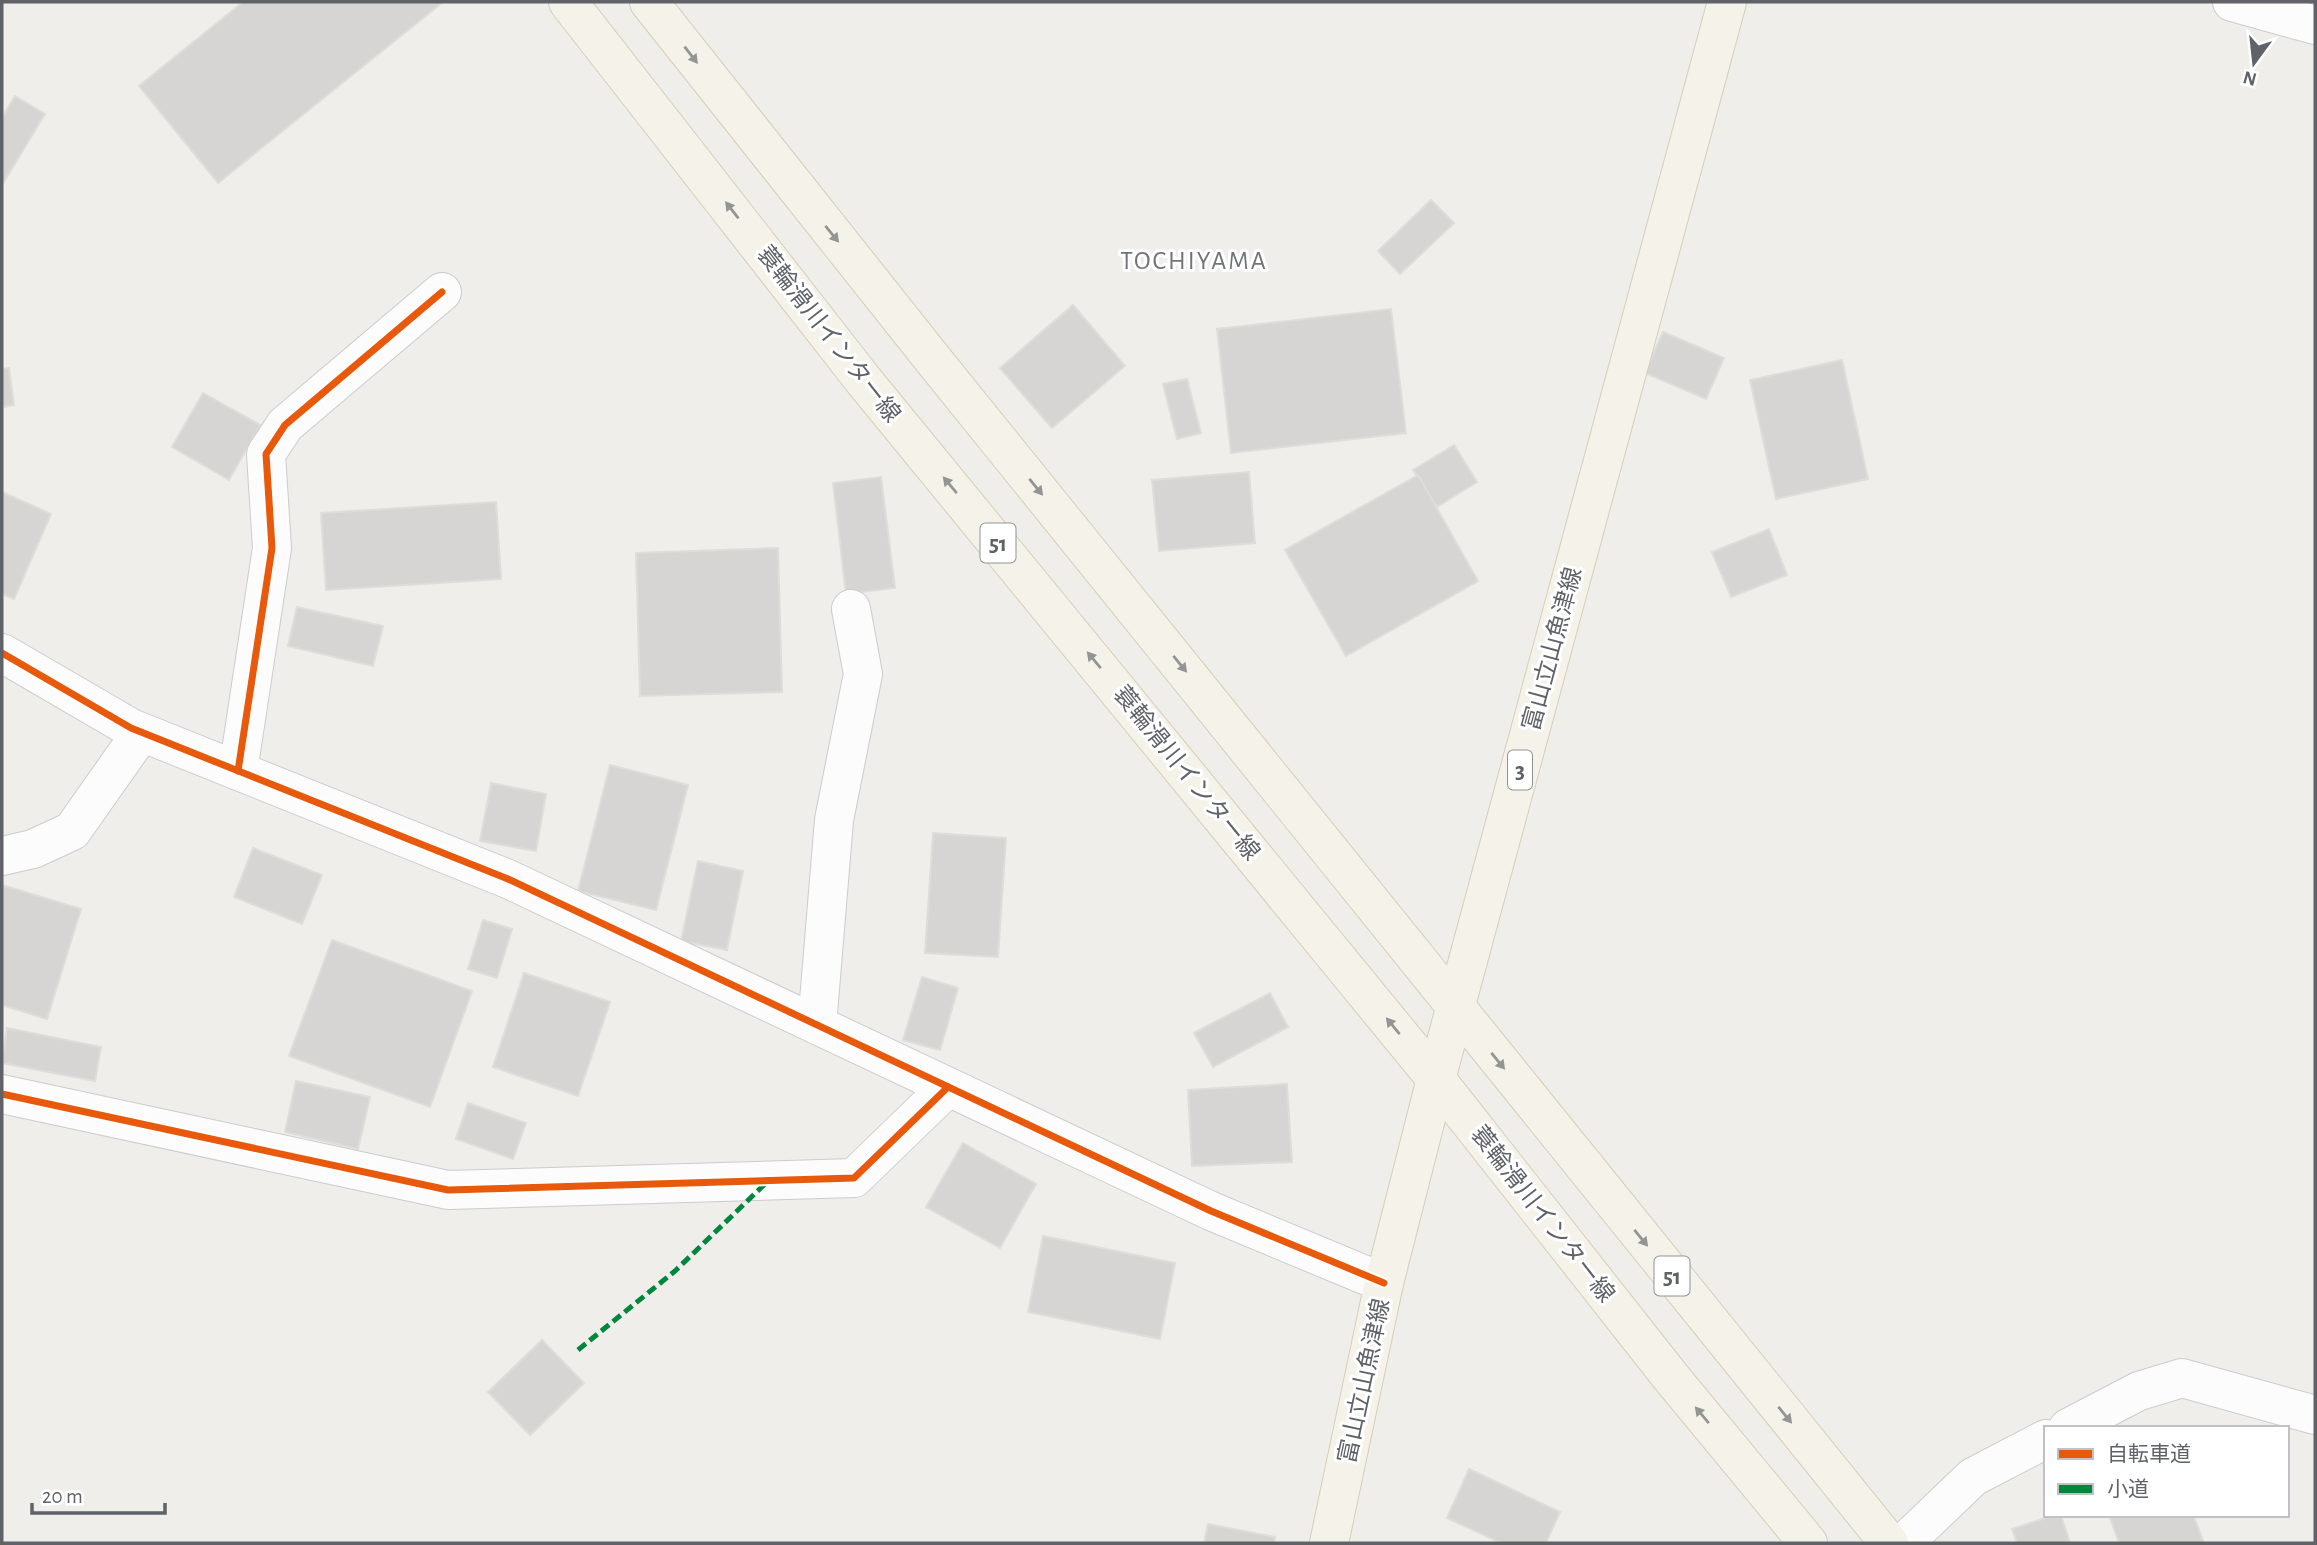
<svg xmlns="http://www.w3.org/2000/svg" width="2317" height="1545" viewBox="0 0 2317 1545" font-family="'Alegreya Sans','Noto Sans JP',sans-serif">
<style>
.building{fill:#d6d5d3;stroke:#deddd9;stroke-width:2}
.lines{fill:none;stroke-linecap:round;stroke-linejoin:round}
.minor-casing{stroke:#cbcccc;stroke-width:40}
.tertiary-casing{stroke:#cbcccc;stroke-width:40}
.primary-casing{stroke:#d7ceb8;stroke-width:40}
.minor{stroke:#fdfcfc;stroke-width:38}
.tertiary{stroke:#fdfcfc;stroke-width:38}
.primary{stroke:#f4f2e9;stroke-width:38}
.quiet{stroke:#00873e;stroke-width:5;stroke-dasharray:10 5;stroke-linecap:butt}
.cycleway-casing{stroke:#fff;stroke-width:11}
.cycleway{stroke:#e8590c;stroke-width:7}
.oneway{fill:#939595}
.labels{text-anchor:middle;stroke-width:6;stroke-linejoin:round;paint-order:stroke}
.shield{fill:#fff;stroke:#8f9295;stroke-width:2}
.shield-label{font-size:23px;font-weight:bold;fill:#5f6368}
.street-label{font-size:24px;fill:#5f6368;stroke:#fff}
.neighbourhood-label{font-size:26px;letter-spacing:2px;fill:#70757a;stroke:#fff}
</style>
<rect width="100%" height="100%" fill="#efeeea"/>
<!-- building -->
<g class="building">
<path d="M 243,2 L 443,2 L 218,183 L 139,86 Z"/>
<path d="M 15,96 L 45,114 L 2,185 L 2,118 Z"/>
<path d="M 1431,200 L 1454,223 L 1400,274 L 1378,251 Z"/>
<path d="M 1073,305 L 1125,366 L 1052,428 L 1000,368 Z"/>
<path d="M 1391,309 L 1406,433 L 1231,453 L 1217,329 Z"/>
<path d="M 1663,332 L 1724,358 L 1706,399 L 1645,373 Z"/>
<path d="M 1842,360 L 1868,479 L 1776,499 L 1750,380 Z"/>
<path d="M 9,368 L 14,405 L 2,407 L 2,369 Z"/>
<path d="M 1187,379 L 1201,433 L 1177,439 L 1163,384 Z"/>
<path d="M 203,393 L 260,425 L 229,480 L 172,447 Z"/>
<path d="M 1454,445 L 1477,482 L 1437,507 L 1413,470 Z"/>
<path d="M 1249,472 L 1255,543 L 1159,551 L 1152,480 Z"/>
<path d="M 1418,475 L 1478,581 L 1346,656 L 1285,550 Z"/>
<path d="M 881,477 L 895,588 L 846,594 L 833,483 Z"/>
<path d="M 2,492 L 51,514 L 14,599 L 2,594 Z"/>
<path d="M 496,502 L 501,579 L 326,590 L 321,513 Z"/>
<path d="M 1769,529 L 1787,575 L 1731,597 L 1712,552 Z"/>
<path d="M 778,548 L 782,692 L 640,696 L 636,553 Z"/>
<path d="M 297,607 L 383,626 L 373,666 L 288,646 Z"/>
<path d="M 610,765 L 688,785 L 656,910 L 578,891 Z"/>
<path d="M 491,783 L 546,794 L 536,851 L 480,841 Z"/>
<path d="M 933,833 L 1006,838 L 998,957 L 925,953 Z"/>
<path d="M 253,848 L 322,875 L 302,924 L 234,897 Z"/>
<path d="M 698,861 L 743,871 L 727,950 L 681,941 Z"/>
<path d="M 2,885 L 81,909 L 47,1019 L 2,1005 Z"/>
<path d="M 483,920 L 512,929 L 497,978 L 468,969 Z"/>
<path d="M 332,940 L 472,991 L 430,1107 L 289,1056 Z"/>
<path d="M 524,973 L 610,1002 L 578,1096 L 493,1067 Z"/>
<path d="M 922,977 L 958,988 L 940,1050 L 903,1040 Z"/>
<path d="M 1270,993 L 1288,1027 L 1213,1067 L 1194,1033 Z"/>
<path d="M 7,1028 L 101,1047 L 95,1081 L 2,1063 Z"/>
<path d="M 296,1081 L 370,1097 L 358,1149 L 285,1132 Z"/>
<path d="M 1287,1084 L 1292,1162 L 1192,1166 L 1188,1090 Z"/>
<path d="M 468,1103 L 526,1123 L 513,1159 L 456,1139 Z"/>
<path d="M 963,1143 L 1036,1184 L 1000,1248 L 926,1207 Z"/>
<path d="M 1043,1236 L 1175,1263 L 1160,1339 L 1028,1312 Z"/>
<path d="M 542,1340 L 584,1383 L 530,1435 L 488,1392 Z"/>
<path d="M 1469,1469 L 1560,1512 L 1546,1543 L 1501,1543 L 1447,1518 Z"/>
<path d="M 2054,1515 L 2061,1515 L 2070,1543 L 2017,1543 L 2012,1529 Z"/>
<path d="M 2109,1515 L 2193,1515 L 2204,1543 L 2119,1543 Z"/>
<path d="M 1208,1524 L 1275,1537 L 1274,1543 L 1204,1543 Z"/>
</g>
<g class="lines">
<!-- minor casing -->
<g class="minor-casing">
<g id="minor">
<path d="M 2232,2 L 2315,25"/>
<path d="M 238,771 L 272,548 L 266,454 L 285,425 L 442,292"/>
<path d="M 2,856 L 33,849 L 72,831 L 141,733"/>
<path d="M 817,1025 L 834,820 L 863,674 L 851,609"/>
<path d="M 2,1094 L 448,1190 L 854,1178 L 948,1087"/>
<path d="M 2068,1428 L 2139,1391 L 2182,1378 L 2315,1415"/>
<path d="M 1904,1543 L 1973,1477 L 2046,1439"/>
</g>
</g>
<!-- tertiary casing -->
<g class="tertiary-casing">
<path id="tertiary" d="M 2,653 L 131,728 L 508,879 L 1211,1211 L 1384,1283"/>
</g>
<!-- primary casing -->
<g class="primary-casing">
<g id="primary">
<path d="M 568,2 L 864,381 L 1436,1079 L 1670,1376 L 1808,1543"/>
<path d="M 649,2 L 935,362 L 1889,1543"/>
<path d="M 1329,1543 L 1384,1283 L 1436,1079 L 1727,2"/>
</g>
</g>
<!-- minor -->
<use href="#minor" class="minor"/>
<!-- tertiary -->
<use href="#tertiary" class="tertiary"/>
<!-- primary -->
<use href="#primary" class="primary"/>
<!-- quiet -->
<path class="quiet" d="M 578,1350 L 675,1271 L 769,1180"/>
<!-- cycleway casing -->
<g class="cycleway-casing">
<g id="cycleway">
<path d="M 2,653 L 131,728 L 508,879 L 1211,1211 L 1384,1283"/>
<path d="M 238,771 L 272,548 L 266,454 L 285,425 L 442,292"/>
<path d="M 2,1094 L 448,1190 L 854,1178 L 948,1087"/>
</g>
</g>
<!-- cycleway -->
<use href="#cycleway" class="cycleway"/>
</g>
<!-- one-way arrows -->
<defs><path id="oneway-solid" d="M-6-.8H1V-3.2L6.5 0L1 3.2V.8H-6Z" transform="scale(1.75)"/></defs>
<g class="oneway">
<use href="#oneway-solid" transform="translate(691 55) rotate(52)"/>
<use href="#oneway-solid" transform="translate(732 210) rotate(-128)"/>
<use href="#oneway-solid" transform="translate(832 234) rotate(51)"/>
<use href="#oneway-solid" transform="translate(950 485) rotate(-130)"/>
<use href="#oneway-solid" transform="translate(1036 487) rotate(51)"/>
<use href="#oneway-solid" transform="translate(1094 660) rotate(-130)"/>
<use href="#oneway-solid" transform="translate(1180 664) rotate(51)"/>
<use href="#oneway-solid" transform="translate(1393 1026) rotate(-129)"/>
<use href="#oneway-solid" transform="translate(1498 1061) rotate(51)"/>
<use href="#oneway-solid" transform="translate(1641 1238) rotate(51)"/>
<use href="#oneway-solid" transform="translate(1702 1415) rotate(-130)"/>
<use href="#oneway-solid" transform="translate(1785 1415) rotate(51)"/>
</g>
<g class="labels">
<!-- shield labels -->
<g class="shield">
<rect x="980.5" y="523.5" width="35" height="39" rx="5"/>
<rect x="1508" y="750.5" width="24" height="39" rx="5"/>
<rect x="1654.5" y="1256.5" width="35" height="39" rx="5"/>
</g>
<g class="shield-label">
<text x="998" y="551">51</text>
<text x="1520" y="778">3</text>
<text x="1672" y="1284">51</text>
</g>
<!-- street labels -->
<g class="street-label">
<text transform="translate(829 334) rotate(52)" y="8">蓑輪滑川インター線</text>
<text transform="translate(1552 649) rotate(-75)" y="8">富山立山魚津線</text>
<text transform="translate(1187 773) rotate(51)" y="8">蓑輪滑川インター線</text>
<text transform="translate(1543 1214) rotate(52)" y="8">蓑輪滑川インター線</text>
<text transform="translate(1364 1381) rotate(-78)" y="8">富山立山魚津線</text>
</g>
<!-- neighbourhood labels -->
<g class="neighbourhood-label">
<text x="1194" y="269">TOCHIYAMA</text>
</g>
</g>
<!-- border -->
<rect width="2317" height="1545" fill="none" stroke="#5f6368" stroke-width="7"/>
<!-- legend -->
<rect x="2044" y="1426" width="245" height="91" fill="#ffffff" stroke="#bfc1c3" stroke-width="2"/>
<rect x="2058" y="1449" width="35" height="10" fill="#e8590c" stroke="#bfc1c3" stroke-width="2"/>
<text x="2107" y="1461" font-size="21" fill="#5f6368">自転車道</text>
<rect x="2058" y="1484" width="35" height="10" fill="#00873e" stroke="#bfc1c3" stroke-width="2"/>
<text x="2107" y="1496" font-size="21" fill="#5f6368">小道</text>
<!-- north arrow -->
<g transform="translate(2254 63) rotate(195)" stroke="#ffffff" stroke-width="5" paint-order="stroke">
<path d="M0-5L12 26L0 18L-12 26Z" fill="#5f6368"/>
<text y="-10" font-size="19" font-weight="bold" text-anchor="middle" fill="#5f6368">N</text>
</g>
<!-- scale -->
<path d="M32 1503v10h133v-10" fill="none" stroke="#5f6368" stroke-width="3.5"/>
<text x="42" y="1503" font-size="21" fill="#5f6368" stroke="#ffffff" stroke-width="5" paint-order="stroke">20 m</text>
</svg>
